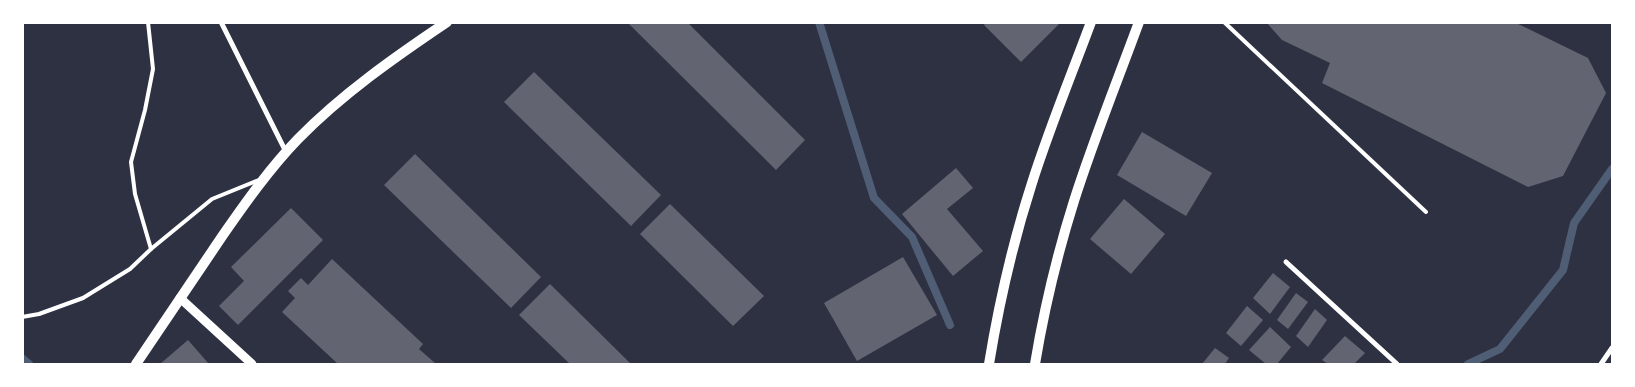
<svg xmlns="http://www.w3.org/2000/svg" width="1635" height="387" viewBox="0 0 1635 387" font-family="'Alegreya Sans',sans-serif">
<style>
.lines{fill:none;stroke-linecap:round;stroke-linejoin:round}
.stream{stroke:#4f5d75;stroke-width:8}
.building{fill:#626471}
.service{stroke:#fff;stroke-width:4}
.minor{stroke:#fff;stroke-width:5}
.tertiary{stroke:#fff;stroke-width:9}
.secondary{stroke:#fff;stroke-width:10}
</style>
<rect width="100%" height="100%" fill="#2d3142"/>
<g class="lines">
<!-- stream -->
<g class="stream">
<path d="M 819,22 L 874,198 L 912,237 L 950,325"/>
<path d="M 22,358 L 29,364"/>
<path d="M 1468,364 L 1500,349 L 1563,270 L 1574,223 L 1612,169"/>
</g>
</g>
<!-- building -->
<g class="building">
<path d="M 627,22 L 687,22 L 805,140 L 776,170 Z"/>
<path d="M 986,22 L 1061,22 L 1021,62 L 984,25 Z"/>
<path d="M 1266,22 L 1514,22 L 1588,58 L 1606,93 L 1563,176 L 1528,187 L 1322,83 L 1330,63 L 1282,40 Z"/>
<path d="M 534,72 L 661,195 L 631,226 L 504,102 Z"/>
<path d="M 1142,132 L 1212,173 L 1186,216 L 1117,175 Z"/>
<path d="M 415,154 L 541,277 L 511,308 L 384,185 Z"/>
<path d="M 956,168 L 973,188 L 947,209 L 983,251 L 953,276 L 902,214 Z"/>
<path d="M 1124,199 L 1165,234 L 1131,274 L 1090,239 Z"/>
<path d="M 670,204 L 764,296 L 733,326 L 640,234 Z"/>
<path d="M 291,208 L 323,240 L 238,325 L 219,306 L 244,281 L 231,267 Z"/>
<path d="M 903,257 L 937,315 L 857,361 L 824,303 Z"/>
<path d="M 332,259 L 423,344 L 419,349 L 435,363 L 433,364 L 338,364 L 282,312 L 295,298 L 288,291 L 301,278 L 308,285 Z"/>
<path d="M 1273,273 L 1290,287 L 1270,314 L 1253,298 Z"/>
<path d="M 550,284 L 631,364 L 570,364 L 519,315 Z"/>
<path d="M 1296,293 L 1308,302 L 1288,329 L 1277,320 Z"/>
<path d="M 1247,306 L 1263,320 L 1241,346 L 1226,333 Z"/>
<path d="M 1315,309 L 1327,320 L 1308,347 L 1296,336 Z"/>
<path d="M 1270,327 L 1291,347 L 1277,364 L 1266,364 L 1249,350 Z"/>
<path d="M 1345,336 L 1365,353 L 1354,364 L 1328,364 L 1322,360 Z"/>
<path d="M 188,340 L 209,364 L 160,364 Z"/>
<path d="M 1215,348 L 1229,358 L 1225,364 L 1202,364 Z"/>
</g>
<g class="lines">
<!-- service -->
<g class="service">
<path d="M 148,22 L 153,69 L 145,110 L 131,162 L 135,194 L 151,249"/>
<path d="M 1224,22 L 1426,212"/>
<path d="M 22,317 L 39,314 L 83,298 L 130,269 L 151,249 L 212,199 L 259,180"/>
</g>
<!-- minor -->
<g class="minor">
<path d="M 221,22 L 286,152"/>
<path d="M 1286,262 L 1397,364"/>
<path d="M 1601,364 L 1612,348"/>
</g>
<!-- tertiary -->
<path class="tertiary" d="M 180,298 L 252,364"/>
<!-- secondary -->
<g class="secondary">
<path d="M 136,364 C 165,321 194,278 223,235 C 246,202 270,168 298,139 C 342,94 395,57 447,22"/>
<path d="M 989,364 C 999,303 1013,242 1032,183 C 1049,129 1071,76 1091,22"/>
<path d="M 1035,364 C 1044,310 1057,255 1074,201 C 1093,141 1117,82 1139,22"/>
</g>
</g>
<!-- border -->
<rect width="1635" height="387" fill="none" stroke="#ffffff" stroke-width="48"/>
</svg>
